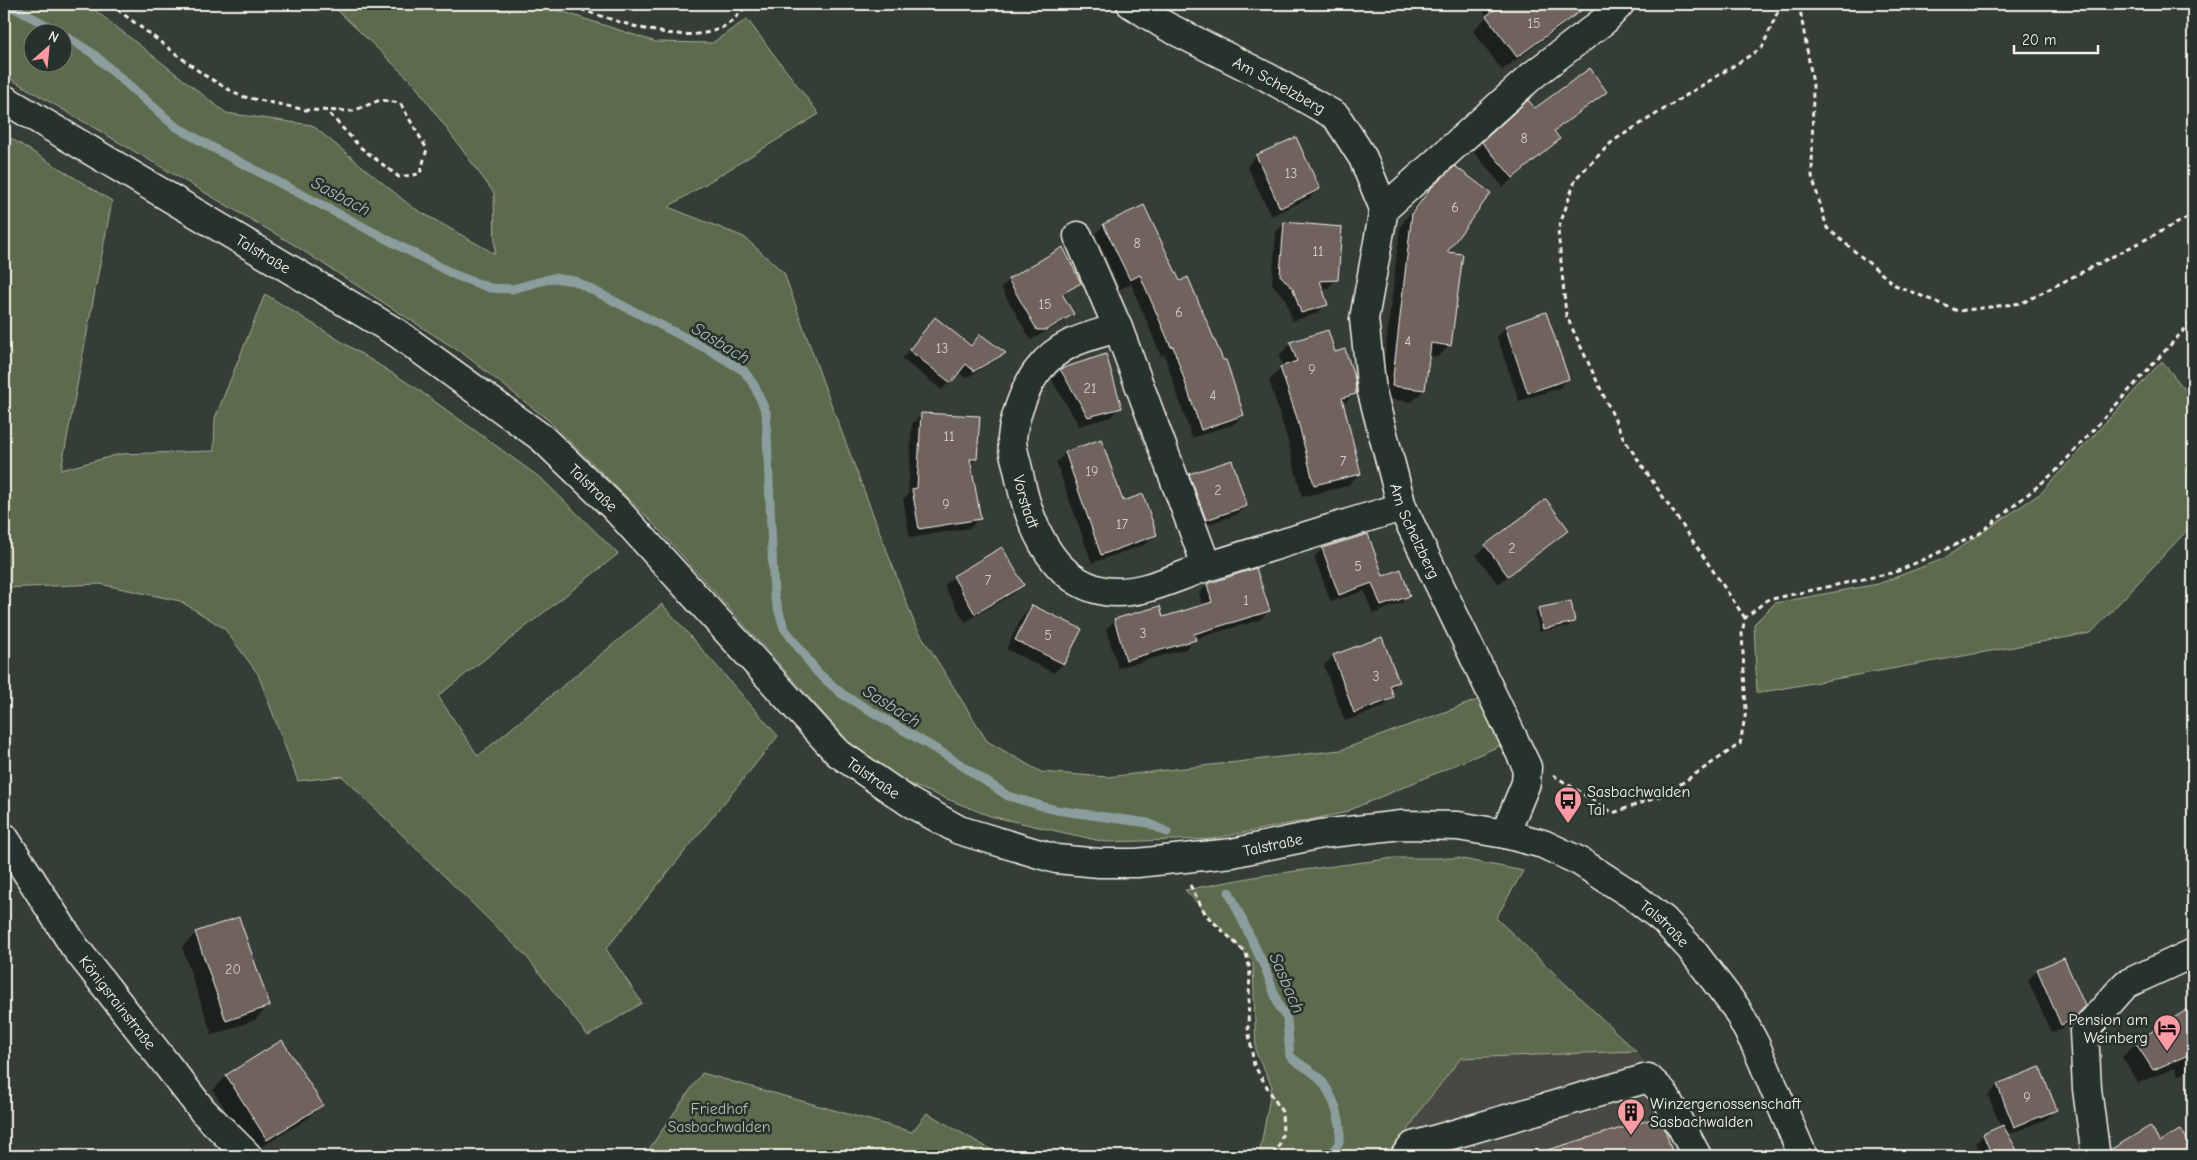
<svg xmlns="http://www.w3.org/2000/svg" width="2197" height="1160" viewBox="0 0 2197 1160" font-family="'Comic Neue',sans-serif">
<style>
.built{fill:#464842}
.green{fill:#5c6b4d;stroke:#a8ae9a;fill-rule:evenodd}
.shadow{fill:#0007}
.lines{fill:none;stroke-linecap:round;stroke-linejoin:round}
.stream{stroke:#8b9e9d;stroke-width:9}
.building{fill:#6f635d;stroke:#f4f1e8}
.minor-casing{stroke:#f4f1e8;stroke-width:31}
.major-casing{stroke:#f4f1e8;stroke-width:31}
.path{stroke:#f4f1e8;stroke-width:3;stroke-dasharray:5 4;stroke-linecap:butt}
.minor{stroke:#26332d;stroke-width:28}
.major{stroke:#26332d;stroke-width:28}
.labels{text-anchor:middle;stroke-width:5;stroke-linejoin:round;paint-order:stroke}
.number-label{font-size:14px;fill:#d3cec5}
.street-label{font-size:16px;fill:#f4f1e8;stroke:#26332d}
.poi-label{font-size:16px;fill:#f4f1e8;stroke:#26332d;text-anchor:start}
.park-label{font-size:16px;fill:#b7bbaa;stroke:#26332d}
.water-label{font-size:18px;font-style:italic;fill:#aebab6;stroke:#26332d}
</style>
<rect width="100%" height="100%" fill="#353d37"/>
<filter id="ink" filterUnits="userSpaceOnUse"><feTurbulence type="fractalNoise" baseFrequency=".02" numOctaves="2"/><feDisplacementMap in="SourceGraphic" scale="10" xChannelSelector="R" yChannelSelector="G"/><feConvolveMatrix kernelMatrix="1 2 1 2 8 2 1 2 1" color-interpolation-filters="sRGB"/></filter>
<g filter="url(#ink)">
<!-- built -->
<path class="built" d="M 1636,1051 L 1717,1156 L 1392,1156 L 1421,1109 L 1461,1058 Z"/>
<!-- green -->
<g class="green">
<path d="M 4,4 L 87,4 L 226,113 L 312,125 L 412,207 L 495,254 L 494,193 L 414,84 L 331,4 L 539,4 L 656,42 L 712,43 L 747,19 L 819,114 L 668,207 L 744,237 L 784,273 L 825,388 L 915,625 L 987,741 L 1041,772 L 1107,777 L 1341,750 L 1480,699 L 1504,744 L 1343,813 L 1212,839 L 1105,842 L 990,816 L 907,783 L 849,742 L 649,519 L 548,420 L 465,355 L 291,243 L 4,75 ZM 32,32 L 62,32 L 62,62 L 32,62 Z"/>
<path d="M 4,134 L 112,201 L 61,470 L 120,454 L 214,451 L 215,418 L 265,294 L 416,388 L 542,479 L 618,554 L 438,696 L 478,756 L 662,604 L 778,736 L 606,949 L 642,1003 L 588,1036 L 526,956 L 342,776 L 298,781 L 258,674 L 224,628 L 180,601 L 100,584 L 4,588 Z"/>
<path d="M 2162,361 L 2193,400 L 2193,524 L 2091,633 L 1757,693 L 1754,624 L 1775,603 L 1878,584 L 1943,559 L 2041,493 Z"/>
<path d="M 1394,858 L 1458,858 L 1523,871 L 1496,918 L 1636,1051 L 1461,1058 L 1421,1109 L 1392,1156 L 1259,1156 L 1272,1086 L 1256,1053 L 1253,962 L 1185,890 L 1259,876 Z"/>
<path d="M 702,1073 L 912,1132 L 927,1113 L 1002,1156 L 644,1156 Z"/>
</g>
<!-- shadow -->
<g class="shadow">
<path d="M 1485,4 L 1567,4 L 1574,14 L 1560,28 L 1502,70 L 1473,31 L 1487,16 L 1481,8 Z"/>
<path d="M 1605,92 L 1553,132 L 1559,139 L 1503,187 L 1474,152 L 1483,143 L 1535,109 Z"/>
<path d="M 1296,138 L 1319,189 L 1310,198 L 1271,216 L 1247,166 L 1256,156 Z"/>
<path d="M 1430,190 L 1445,253 L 1450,345 L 1438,357 L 1428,356 L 1424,390 L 1412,402 L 1380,398 L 1400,227 L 1417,203 Z"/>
<path d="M 1285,223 L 1336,279 L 1328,288 L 1321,288 L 1326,304 L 1318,313 L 1292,321 L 1285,298 L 1272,284 L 1276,232 Z"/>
<path d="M 1104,225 L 1243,415 L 1234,424 L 1192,438 L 1164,354 L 1161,356 L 1131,284 L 1120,289 L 1095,234 Z"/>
<path d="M 1063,249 L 1080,282 L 1062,296 L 1072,313 L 1065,321 L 1031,340 L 1001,288 L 1009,280 Z"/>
<path d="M 935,319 L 970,346 L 981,335 L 1004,353 L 996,360 L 966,378 L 958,372 L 942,390 L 902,359 Z"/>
<path d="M 1506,327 L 1568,378 L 1559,388 L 1519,401 L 1497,337 Z"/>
<path d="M 1291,343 L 1355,393 L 1343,405 L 1359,474 L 1347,486 L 1302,497 L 1286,434 L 1269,380 L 1283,367 L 1279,355 Z"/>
<path d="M 1061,370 L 1120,407 L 1111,417 L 1079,426 L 1052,380 Z"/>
<path d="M 922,414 L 976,459 L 970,465 L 979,518 L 970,528 L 910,538 L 903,499 L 908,495 L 912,424 Z"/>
<path d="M 1066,453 L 1156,535 L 1146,544 L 1092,563 L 1056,462 Z"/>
<path d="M 1190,475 L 1246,506 L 1236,515 L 1197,528 L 1181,485 Z"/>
<path d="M 1546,501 L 1567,530 L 1498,584 L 1476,555 Z"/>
<path d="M 1001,549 L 1022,585 L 1013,594 L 965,622 L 944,586 L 953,577 Z"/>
<path d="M 1322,549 L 1382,578 L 1409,595 L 1401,603 L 1373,614 L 1364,591 L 1331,602 L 1314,557 Z"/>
<path d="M 1256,569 L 1268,611 L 1260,620 L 1194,639 L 1186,649 L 1118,668 L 1106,629 L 1115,620 L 1162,618 L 1202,606 L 1199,593 L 1207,585 Z"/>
<path d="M 1032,606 L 1080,630 L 1063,664 L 1054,673 L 1006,649 L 1023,615 Z"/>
<path d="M 1539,609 L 1574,622 L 1569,626 L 1539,632 L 1535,613 Z"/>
<path d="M 1381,638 L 1398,682 L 1390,689 L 1393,697 L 1383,707 L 1345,721 L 1324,666 L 1333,656 Z"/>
<path d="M 196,933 L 269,1006 L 255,1020 L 212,1035 L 182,947 Z"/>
<path d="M 2064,959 L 2073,1018 L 2063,1028 L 2051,1033 L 2028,980 L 2037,970 Z"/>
<path d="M 2193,1007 L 2193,1067 L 2178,1076 L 2175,1068 L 2138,1083 L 2122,1057 L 2136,1043 Z"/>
<path d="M 281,1042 L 321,1105 L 307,1119 L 252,1153 L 213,1090 L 227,1076 Z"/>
<path d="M 2039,1068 L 2056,1109 L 2046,1119 L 2007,1135 L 2019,1156 L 1982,1156 L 1976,1143 L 1983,1135 L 2001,1128 L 1988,1095 L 1997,1086 Z"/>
<path d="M 1658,1119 L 1672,1156 L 1531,1156 Z"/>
<path d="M 2181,1131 L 2193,1152 L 2193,1156 L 2110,1156 L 2111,1151 L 2160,1144 Z"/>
</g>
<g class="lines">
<!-- stream -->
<g class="stream">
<path d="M 7,4 L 59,32"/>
<path d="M 62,34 L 92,53 L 175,126 L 215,149 L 455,275 L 490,288 L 512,289 L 553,278 L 575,281 L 711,351 L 744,371 L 754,385 L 766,412 L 774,595 L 784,628 L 817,672 L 842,694 L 946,755 L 1008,796 L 1056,810 L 1148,823 L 1167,832"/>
<path d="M 1229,892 L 1265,968 L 1279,1006 L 1287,1019 L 1290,1056 C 1298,1064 1310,1069 1318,1077 C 1332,1091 1349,1132 1335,1149 C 1333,1152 1328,1154 1325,1156"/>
</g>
</g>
<!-- building -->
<g class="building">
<path d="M 1502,4 L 1590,4 L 1517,57 L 1486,16 Z"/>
<path d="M 1590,68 L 1607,92 L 1554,131 L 1560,139 L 1513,178 L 1482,142 L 1528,100 L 1535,108 Z"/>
<path d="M 1296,137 L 1320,189 L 1280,208 L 1256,155 Z"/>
<path d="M 1455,166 L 1491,193 L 1447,252 L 1463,254 L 1451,346 L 1431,343 L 1425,390 L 1392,386 L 1412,213 L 1430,189 Z"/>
<path d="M 1144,205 L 1180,281 L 1188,277 L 1223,360 L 1226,360 L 1244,415 L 1201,430 L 1173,346 L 1171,347 L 1140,275 L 1130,280 L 1103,224 Z"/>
<path d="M 1284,222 L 1342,227 L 1338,280 L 1320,281 L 1328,305 L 1301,313 L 1293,289 L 1280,275 Z"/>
<path d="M 1063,247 L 1081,283 L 1062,294 L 1074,314 L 1046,330 L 1037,330 L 1008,279 Z"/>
<path d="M 1546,312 L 1569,379 L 1528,393 L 1505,326 Z"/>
<path d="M 935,317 L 971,346 L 980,334 L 1006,353 L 974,371 L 966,364 L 951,383 L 909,350 Z"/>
<path d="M 1328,330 L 1335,352 L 1345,349 L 1355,379 L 1356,394 L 1342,398 L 1361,474 L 1314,485 L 1298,421 L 1280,367 L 1297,361 L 1290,342 Z"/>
<path d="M 1106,354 L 1122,408 L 1088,417 L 1060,369 Z"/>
<path d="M 921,413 L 980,416 L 977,459 L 970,459 L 981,519 L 919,529 L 912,489 L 917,488 Z"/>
<path d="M 1101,439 L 1123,501 L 1143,494 L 1157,535 L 1101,555 L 1065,452 Z"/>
<path d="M 1232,460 L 1247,506 L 1206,520 L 1189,474 Z"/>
<path d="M 1546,499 L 1569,530 L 1508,576 L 1485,545 Z"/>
<path d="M 1368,534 L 1383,576 L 1401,569 L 1410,596 L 1381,606 L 1372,583 L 1339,595 L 1322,548 Z"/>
<path d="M 1002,547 L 1024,585 L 975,614 L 953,576 Z"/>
<path d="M 1256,568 L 1270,611 L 1194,634 L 1196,640 L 1126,660 L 1114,619 L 1160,606 L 1163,617 L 1212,602 L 1207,584 Z"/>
<path d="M 1571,601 L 1575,622 L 1543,629 L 1538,608 Z"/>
<path d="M 1032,605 L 1082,629 L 1064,664 L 1015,640 Z"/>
<path d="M 1382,637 L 1399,682 L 1390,685 L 1394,698 L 1354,713 L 1333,655 Z"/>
<path d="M 239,917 L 270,1006 L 226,1021 L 195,932 Z"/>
<path d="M 2064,958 L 2085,1006 L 2074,1019 L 2061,1025 L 2037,969 Z"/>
<path d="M 2193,1006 L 2193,1053 L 2153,1070 L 2135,1042 Z"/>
<path d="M 282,1040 L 323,1105 L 267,1140 L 226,1075 Z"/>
<path d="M 2040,1067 L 2057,1110 L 2014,1127 L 1997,1084 Z"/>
<path d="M 1659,1117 L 1665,1129 L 1673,1156 L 1548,1156 L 1547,1150 Z"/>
<path d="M 2003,1125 L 2020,1156 L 1992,1156 L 1983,1134 Z"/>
<path d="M 2150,1126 L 2160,1142 L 2181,1129 L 2193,1150 L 2193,1156 L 2109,1156 L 2110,1150 Z"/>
</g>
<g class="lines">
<!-- minor casing -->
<g class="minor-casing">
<g id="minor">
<path id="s1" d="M 1131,4 L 1166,26 L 1267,77 L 1336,116 L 1363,158 L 1384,209 L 1364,319 L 1372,392 L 1402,507 L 1527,767 L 1526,783 L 1505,834"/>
<path d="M 1384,209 L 1533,75 L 1605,20 L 1620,4"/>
<path d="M 1078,236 L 1118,328"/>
<path id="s2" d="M 1207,567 L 1118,328 C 1087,337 1060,342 1039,369 C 1026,384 1013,420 1012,439 C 1012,449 1016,460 1018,469 C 1027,518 1049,581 1104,591 C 1141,597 1176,576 1210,566 C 1274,546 1338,526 1402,507"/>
<path id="s3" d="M 4,837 L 74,946 L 203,1111 L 248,1156"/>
<path d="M 1405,1156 L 1413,1146 L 1648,1078 L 1663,1092 L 1697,1156"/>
<path d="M 2093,1156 L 2095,1150 L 2087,1089 L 2084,1031 L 2126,984 L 2191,954"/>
</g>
</g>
<!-- major casing -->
<g class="major-casing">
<g id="major">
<path id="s4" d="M 4,99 L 397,333 L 542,438 L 615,508 L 838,753 L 909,802 L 959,830 L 1056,859 L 1099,863 L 1137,863 L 1232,853 L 1321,834 L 1402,825 L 1458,826 L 1505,834 L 1543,844 L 1579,861 L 1632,895 L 1664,920 L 1691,949 L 1736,1008 L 1756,1046 L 1803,1156"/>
</g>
</g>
<!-- path -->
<g class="path">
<path d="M 110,4 L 204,75 L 240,96 L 306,110 L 353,111 L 380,100 L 400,103 L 427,149 L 420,174 L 399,177 L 360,147 L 326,110"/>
<path d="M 564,4 C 608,17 680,49 723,27 C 732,23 741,11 748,4"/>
<path d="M 1799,4 L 1813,84 L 1812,176 L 1827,228 L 1895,285 L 1958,311 L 2022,303 L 2193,215"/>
<path d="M 4,183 L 8,190 L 4,208"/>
<path d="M 1745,618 L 1624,439 L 1566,315 L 1558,230 L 1576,178 L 1613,141 L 1762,48 L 1781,4"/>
<path d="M 1553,775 L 1613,813 L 1664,795 L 1740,744 L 1746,711 L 1742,633 L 1745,618 L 1767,600 L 1896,572 L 1979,534 L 2055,472 L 2193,320"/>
<path d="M 1190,885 L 1206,915 L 1246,953 L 1250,970 L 1248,1028 L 1254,1065 L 1282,1112 L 1283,1132 L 1279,1146 L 1272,1156"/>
</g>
<!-- minor -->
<use href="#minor" class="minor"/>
<!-- major -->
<use href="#major" class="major"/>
</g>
</g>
<!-- icons -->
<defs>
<g id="bus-pin" transform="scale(1.4375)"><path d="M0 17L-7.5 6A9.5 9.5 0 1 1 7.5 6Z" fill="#ff9aa2" stroke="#26332d"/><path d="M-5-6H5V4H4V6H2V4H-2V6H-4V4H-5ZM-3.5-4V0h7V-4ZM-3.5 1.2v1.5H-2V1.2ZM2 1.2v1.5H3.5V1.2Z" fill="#111"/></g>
<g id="hotel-pin" transform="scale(1.4375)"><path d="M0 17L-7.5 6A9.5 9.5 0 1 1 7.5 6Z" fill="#ff9aa2" stroke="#26332d"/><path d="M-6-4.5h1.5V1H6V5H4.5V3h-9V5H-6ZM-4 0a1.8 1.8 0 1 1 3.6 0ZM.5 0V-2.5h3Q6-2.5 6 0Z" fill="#111"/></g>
<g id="building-pin" transform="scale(1.4375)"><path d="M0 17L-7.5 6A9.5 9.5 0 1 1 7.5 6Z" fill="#ff9aa2" stroke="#26332d"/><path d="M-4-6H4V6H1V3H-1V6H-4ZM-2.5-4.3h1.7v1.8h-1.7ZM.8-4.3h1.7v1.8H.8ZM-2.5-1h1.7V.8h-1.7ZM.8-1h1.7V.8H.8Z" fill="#111"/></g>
</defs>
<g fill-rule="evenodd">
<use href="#bus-pin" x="1568" y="800"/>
<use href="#hotel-pin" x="2167" y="1028"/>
<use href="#building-pin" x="1631" y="1112"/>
</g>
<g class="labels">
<!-- number labels -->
<g class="number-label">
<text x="1534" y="28">15</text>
<text x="1524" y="143">8</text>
<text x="1291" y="178">13</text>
<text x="1455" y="212">6</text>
<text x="1137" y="248">8</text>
<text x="1318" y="256">11</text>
<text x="1045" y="309">15</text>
<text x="1179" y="317">6</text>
<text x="1408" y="346">4</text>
<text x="942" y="353">13</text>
<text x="1312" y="374">9</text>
<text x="1090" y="393">21</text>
<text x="1213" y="400">4</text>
<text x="949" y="441">11</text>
<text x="1343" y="466">7</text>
<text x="1092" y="476">19</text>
<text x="1218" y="495">2</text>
<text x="946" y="509">9</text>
<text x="1122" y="529">17</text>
<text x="1512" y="553">2</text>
<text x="1358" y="571">5</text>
<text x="988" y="585">7</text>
<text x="1246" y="605">1</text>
<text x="1143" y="638">3</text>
<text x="1048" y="640">5</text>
<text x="1376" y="681">3</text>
<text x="233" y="974">20</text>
<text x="2027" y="1102">9</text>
</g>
<!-- street labels -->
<g class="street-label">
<text dy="6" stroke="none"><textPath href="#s1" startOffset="169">Am Schelzberg</textPath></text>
<text dy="6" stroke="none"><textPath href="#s4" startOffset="302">Talstraße</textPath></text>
<text dy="6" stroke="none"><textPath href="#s4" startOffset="708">Talstraße</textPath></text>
<text dy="6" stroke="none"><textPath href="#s2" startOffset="486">Vorstadt</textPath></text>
<text dy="6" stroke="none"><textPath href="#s1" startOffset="670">Am Schelzberg</textPath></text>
<text dy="6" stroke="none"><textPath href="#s4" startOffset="1112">Talstraße</textPath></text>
<text dy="6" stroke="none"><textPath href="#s4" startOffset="1532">Talstraße</textPath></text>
<text dy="6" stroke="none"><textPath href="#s4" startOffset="1952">Talstraße</textPath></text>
<text dy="6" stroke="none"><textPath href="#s3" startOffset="201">Königsrainstraße</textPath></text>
</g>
<!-- poi labels -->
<g class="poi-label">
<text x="1587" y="797">Sasbachwalden<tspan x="1587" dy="18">Tal</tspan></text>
<text x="2148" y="1025" text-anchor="end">Pension am<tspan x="2148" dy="18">Weinberg</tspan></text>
<text x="1650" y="1109">Winzergenossenschaft<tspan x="1650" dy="18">Sasbachwalden</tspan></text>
</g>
<!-- park labels -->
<g class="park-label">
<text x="719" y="1114">Friedhof<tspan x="719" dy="18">Sasbachwalden</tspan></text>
</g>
<!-- water labels -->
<g class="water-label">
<text transform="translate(341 196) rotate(28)" y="6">Sasbach</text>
<text transform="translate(721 343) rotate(31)" y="6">Sasbach</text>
<text transform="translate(892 706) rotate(32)" y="6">Sasbach</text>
<text transform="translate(1287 983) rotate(67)" y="6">Sasbach</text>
</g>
</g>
<!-- margin -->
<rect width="2197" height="1160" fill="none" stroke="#26332d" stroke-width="20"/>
<rect x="10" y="10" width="2177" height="1140" fill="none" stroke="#f4f1e8" stroke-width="2" filter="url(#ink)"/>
<!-- north arrow -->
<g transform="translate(48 48) rotate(27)"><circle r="24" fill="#26332d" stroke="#787f78"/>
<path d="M0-4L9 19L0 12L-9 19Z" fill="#ff9aa2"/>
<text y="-8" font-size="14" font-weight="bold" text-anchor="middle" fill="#f4f1e8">N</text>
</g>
<!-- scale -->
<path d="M2014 45v8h84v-8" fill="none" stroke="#f4f1e8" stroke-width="2.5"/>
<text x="2022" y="45" font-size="15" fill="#f4f1e8" stroke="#26332d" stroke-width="4" paint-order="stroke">20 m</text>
</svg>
